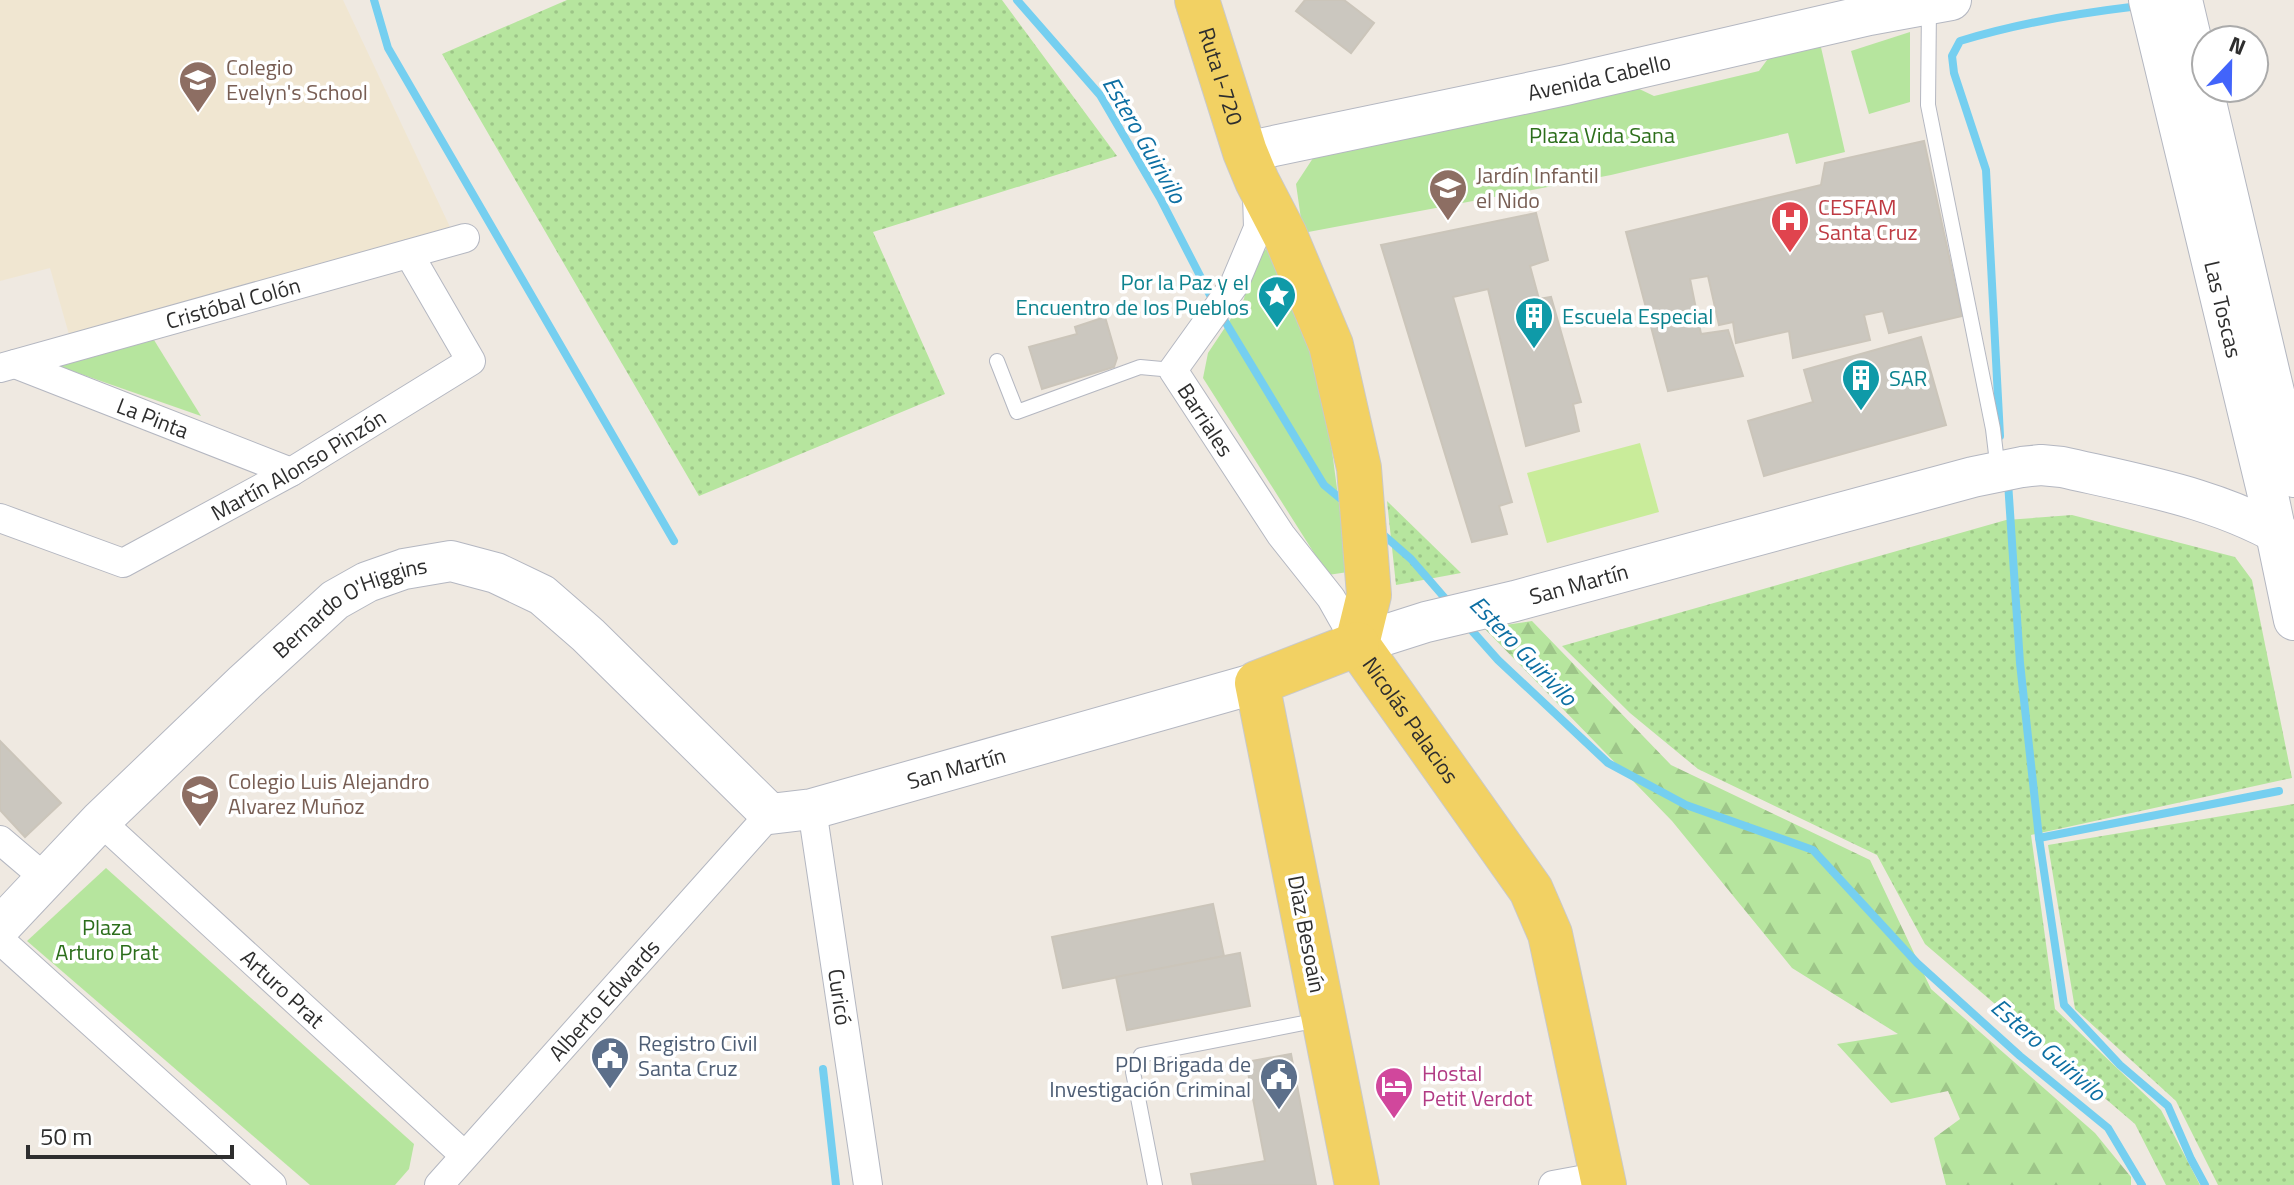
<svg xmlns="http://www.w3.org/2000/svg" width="2294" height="1185" viewBox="0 0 2294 1185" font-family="'Titillium Web',sans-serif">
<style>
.education{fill:#f0e6d1}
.grass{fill:url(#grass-dots)}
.forest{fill:url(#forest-firs)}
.park{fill:#b6e59e}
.pitch{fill:#c9ec9a}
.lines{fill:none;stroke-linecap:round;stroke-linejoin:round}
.stream{stroke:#75cff0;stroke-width:8}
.building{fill:#cbc7bf;stroke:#cbc5ba;stroke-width:2}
.lane-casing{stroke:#b4b7c1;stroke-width:16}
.street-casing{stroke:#b4b7c1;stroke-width:30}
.secondary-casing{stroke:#b4b7c1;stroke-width:42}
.primary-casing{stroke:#c9c9c9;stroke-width:46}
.lane{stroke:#fff;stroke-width:14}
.street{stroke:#fff;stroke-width:28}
.secondary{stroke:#fff;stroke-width:40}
.primary{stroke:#f2d163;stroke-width:44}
.labels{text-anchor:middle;stroke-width:7;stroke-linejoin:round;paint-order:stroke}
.education-label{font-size:22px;fill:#785e54;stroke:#fff;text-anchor:start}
.street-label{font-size:22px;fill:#2e2e2e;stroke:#fff}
.park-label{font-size:22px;fill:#2c6e1b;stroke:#fff}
.health-label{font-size:22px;fill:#be3a42;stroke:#fff;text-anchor:start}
.culture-label{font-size:22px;fill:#0d838f;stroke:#fff;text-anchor:start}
.service-label{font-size:22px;fill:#4e5e75;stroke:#fff;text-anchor:start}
.hotel-label{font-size:22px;fill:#b23c85;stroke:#fff;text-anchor:start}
.water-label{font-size:24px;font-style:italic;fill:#0d6fa3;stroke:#fff}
</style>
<defs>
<pattern id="grass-dots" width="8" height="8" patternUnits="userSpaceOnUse" patternTransform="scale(2)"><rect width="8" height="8" fill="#b6e59e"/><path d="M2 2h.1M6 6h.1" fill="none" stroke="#9dc588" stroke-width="1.8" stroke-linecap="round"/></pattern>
<pattern id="forest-firs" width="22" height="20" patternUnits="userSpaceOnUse" patternTransform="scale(2)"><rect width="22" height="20" fill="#b6e59e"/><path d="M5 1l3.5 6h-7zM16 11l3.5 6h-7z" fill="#9dc588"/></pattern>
</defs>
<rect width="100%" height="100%" fill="#efe9e1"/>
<!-- education -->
<path class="education" d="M 0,0 L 343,0 L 450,227 L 174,317 L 70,338 L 50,268 L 0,281 Z"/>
<!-- grass -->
<g class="grass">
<path d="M 567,0 L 1002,0 L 1117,156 L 873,232 L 945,394 L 699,496 L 442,54 Z"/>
<path d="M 1387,501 L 1461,573 L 1396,585 Z"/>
<path d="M 2072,515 L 2235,557 L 2252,580 L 2292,778 L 2031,835 L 2055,1009 L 2161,1110 L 2200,1185 L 2166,1185 L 2135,1124 L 1925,944 L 1877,855 L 1698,769 L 1630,713 L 1562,646 L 2006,520 Z"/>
<path d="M 2294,804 L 2294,1185 L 2218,1185 L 2176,1101 L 2075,1009 L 2048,845 Z"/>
</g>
<!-- forest -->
<path class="forest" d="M 1532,621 L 1671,765 L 1870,860 L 1931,989 L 2095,1133 L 2131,1177 L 2131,1185 L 1946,1185 L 1934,1138 L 1960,1119 L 1948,1091 L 1891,1103 L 1837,1044 L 1898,1034 L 1792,968 L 1672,821 L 1484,628 Z"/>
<!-- park -->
<g class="park">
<path d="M 1910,32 L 1910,102 L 1869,114 L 1851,51 Z"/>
<path d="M 1820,43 L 1845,152 L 1796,164 L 1788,133 L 1611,175 L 1303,233 L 1296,184 L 1319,149 L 1633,86 L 1654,96 L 1759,71 L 1770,56 Z"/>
<path d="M 1267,248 L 1319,352 L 1348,572 L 1328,575 L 1203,378 L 1208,353 L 1244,299 L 1250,266 Z"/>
<path d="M 154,340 L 201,416 L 52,364 Z"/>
<path d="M 106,868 L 414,1144 L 409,1169 L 395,1185 L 310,1185 L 27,941 Z"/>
</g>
<!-- pitch -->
<path class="pitch" d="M 1640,443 L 1659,512 L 1547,543 L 1527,473 Z"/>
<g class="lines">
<!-- stream -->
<g class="stream">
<path d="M 374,0 L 388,48 L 674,541"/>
<path d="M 1017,0 L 1100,95 L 1160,198 L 1213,301"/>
<path d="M 1220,313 L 1324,485 L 1347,504"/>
<path d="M 2000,436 L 1986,170 L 1954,73 L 1952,56 L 1960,41 C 2016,24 2072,14 2131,7"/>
<path d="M 2008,482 L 2020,663 L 2039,838 L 2064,1005 L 2120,1065 L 2168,1106 L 2191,1159 L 2205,1185"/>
<path d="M 1379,531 L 1411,559 L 1450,604"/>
<path d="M 1466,624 L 1498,660 L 1608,763 L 1686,805 L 1813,850 L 1917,963 L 2020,1056 L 2108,1128 L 2142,1185"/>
<path d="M 2039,838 L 2279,791"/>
<path d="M 823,1069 L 836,1185"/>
</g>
</g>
<!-- building -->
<g class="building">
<path d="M 1305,0 L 1344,0 L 1374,23 L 1351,53 L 1296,11 Z"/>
<path d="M 1924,141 L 1962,316 L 1889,333 L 1883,311 L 1864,315 L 1870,340 L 1793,358 L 1789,331 L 1736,343 L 1733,322 L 1719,325 L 1708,276 L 1690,279 L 1701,334 L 1728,330 L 1743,376 L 1668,391 L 1626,232 L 1821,185 L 1825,163 Z"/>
<path d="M 1536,213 L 1548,260 L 1530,266 L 1539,299 L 1551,297 L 1581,402 L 1573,404 L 1579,431 L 1526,446 L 1488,289 L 1453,297 L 1512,502 L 1499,506 L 1507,534 L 1472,542 L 1381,245 Z"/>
<path d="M 1105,317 L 1117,358 L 1114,367 L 1042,389 L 1029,347 L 1077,334 L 1075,327 Z"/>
<path d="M 1921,337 L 1946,425 L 1764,476 L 1748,421 L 1813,402 L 1804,370 Z"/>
<path d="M 0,741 L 61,803 L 25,837 L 0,810 Z"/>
<path d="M 1213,904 L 1224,956 L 1063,988 L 1052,937 Z"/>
<path d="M 1240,953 L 1250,1006 L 1127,1030 L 1116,977 Z"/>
<path d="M 1291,1054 L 1316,1185 L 1193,1185 L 1191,1174 L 1265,1161 L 1246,1062 Z"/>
</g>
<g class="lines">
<!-- lane casing -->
<g class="lane-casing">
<g id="lane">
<path d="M 1929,7 L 1928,105 L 1993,429 L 1998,471"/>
<path d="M 997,361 L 1017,412 L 1140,367 L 1173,370"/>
<path d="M 1155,1185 L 1133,1072 L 1141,1055 L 1319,1020"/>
</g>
</g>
<!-- street casing -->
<g class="street-casing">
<g id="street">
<path id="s1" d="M 1257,194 L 1258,228 L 1234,285 L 1173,370 L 1281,535 L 1331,598 L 1357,644"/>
<path id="s2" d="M 15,364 L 291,472"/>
<path id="s3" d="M 0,368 L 465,238"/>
<path id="s4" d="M 0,518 L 123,563 L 291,472 L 471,361 L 409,254"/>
<path id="s5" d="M 812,809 L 868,1185"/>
<path id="s6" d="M 100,821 L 464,1155"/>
<path d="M 0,840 L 46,879"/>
<path d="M 0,940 L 272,1185"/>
<path id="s7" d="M 439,1185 L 770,814"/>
<path d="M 1553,1185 L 1602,1176"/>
</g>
</g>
<!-- secondary casing -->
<g class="secondary-casing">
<g id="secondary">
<path id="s8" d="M 2149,0 L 2268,495 L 2294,620"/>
<path d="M 2182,0 L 2294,477"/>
<path id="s9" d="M 1245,152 L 1566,85 L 1869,15 L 1951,0"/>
<path id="s10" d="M 1357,644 L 1426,622 L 1515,601 L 1973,477 L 2022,467 L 2041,465 L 2062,467 C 2141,485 2224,499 2294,543"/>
<path id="s11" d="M 0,927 L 100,821 L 245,682 L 335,600 L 367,582 L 404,569 L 451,561 L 496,573 L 542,595 L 588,635 L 770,814 L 812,809 L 1257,683"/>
</g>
</g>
<!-- primary casing -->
<g class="primary-casing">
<g id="primary">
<path id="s12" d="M 1197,0 L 1245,152 L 1257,181 L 1285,235 L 1331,345 L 1359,468 L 1369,595 L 1357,644 L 1531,890 L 1550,934 L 1604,1185"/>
<path d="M 1357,1185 L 1257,683 L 1357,644"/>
</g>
</g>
<!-- lane -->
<use href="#lane" class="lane"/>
<!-- street -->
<use href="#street" class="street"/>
<!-- secondary -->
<use href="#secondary" class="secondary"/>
<!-- primary -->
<use href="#primary" class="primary"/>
</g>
<!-- icons -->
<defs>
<g id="school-pin" transform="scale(2)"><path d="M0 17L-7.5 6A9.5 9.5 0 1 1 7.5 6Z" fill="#8d6e63" stroke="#fff"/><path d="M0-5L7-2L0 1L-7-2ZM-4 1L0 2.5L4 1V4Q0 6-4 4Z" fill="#fff"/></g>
<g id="hospital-pin" transform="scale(2)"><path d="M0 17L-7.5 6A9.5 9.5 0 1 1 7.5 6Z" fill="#e0444e" stroke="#fff"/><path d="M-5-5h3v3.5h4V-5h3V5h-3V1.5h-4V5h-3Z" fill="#fff"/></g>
<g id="sight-pin" transform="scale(2)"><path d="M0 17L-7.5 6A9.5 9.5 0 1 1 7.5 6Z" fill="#0f9aa8" stroke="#fff"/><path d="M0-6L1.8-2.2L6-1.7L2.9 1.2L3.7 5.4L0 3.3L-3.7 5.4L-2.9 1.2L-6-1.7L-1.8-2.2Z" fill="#fff"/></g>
<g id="building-pin" transform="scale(2)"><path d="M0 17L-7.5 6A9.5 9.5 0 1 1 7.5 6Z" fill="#0f9aa8" stroke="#fff"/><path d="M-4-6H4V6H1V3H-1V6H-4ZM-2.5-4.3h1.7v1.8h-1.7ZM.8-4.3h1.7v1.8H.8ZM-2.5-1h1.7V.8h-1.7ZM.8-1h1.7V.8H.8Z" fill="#fff"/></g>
<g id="civic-pin" transform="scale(2)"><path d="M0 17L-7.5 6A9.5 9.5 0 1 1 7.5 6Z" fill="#5c6f8a" stroke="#fff"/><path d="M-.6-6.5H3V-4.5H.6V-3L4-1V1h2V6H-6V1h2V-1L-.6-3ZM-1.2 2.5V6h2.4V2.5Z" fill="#fff"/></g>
<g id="hotel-pin" transform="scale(2)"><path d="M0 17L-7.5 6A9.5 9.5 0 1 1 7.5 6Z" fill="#d1479c" stroke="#fff"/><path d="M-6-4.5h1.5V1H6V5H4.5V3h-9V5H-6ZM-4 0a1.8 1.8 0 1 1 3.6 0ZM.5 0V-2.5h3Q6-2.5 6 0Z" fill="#fff"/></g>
</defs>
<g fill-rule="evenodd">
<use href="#school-pin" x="198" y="80"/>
<use href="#school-pin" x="1448" y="188"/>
<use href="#hospital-pin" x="1790" y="220"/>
<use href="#sight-pin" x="1277" y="295"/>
<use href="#building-pin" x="1534" y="316"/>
<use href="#building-pin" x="1861" y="378"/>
<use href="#school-pin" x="200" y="794"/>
<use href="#civic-pin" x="610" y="1056"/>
<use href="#civic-pin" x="1279" y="1077"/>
<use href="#hotel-pin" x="1394" y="1086"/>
</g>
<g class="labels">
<!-- education labels -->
<g class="education-label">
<text x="226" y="75">Colegio<tspan x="226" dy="25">Evelyn's School</tspan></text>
<text x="1476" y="183">Jardín Infantil<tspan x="1476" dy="25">el Nido</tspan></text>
<text x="228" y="789">Colegio Luis Alejandro<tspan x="228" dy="25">Alvarez Muñoz</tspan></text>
</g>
<!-- street labels -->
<g class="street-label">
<text dy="8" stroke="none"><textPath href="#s12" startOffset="80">Ruta I-720</textPath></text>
<text dy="8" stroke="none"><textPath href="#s9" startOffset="362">Avenida Cabello</textPath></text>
<text dy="8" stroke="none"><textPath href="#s3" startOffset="242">Cristóbal Colón</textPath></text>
<text dy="8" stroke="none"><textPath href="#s8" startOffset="318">Las Toscas</textPath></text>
<text dy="8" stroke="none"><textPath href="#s2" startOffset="148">La Pinta</textPath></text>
<text dy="8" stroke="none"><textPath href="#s1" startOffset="260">Barriales</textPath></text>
<text dy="8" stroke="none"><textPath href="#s4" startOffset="332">Martín Alonso Pinzón</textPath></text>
<text dy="8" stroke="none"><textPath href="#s10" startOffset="230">San Martín</textPath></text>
<text dy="8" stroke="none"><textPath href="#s11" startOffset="478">Bernardo O'Higgins</textPath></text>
<text dy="8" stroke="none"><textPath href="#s12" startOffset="768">Nicolás Palacios</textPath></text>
<text dy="8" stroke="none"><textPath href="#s11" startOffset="1198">San Martín</textPath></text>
<text transform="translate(1307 934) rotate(79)" y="8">Díaz Besoaín</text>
<text dy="8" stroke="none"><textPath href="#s6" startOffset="248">Arturo Prat</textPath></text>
<text dy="8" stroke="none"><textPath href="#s5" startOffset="190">Curicó</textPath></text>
<text dy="8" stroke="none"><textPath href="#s7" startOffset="248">Alberto Edwards</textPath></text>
</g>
<!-- park labels -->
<g class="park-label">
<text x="1602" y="143">Plaza Vida Sana</text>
<text x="107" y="935">Plaza<tspan x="107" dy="25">Arturo Prat</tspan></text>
</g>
<!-- health labels -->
<g class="health-label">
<text x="1818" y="215">CESFAM<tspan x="1818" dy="25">Santa Cruz</tspan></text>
</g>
<!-- culture labels -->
<g class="culture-label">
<text x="1249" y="290" text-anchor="end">Por la Paz y el<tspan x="1249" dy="25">Encuentro de los Pueblos</tspan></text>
<text x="1562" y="324">Escuela Especial</text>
<text x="1889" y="386">SAR</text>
</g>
<!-- service labels -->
<g class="service-label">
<text x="638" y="1051">Registro Civil<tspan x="638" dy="25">Santa Cruz</tspan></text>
<text x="1251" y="1072" text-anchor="end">PDI Brigada de<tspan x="1251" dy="25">Investigación Criminal</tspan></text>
</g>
<!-- hotel labels -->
<g class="hotel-label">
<text x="1422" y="1081">Hostal<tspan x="1422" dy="25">Petit Verdot</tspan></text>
</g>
<!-- water labels -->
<g class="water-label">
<text transform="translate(1144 140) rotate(60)" y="8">Estero Guirivilo</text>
<text transform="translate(1523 651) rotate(46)" y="8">Estero Guirivilo</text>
<text transform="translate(2048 1050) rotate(41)" y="8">Estero Guirivilo</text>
</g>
</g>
<!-- north arrow -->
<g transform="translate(2230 64) rotate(22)"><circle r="38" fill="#ffffff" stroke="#ababab" stroke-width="2"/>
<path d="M0-6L14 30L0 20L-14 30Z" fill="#4264fb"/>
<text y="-12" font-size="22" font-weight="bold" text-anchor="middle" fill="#2e2e2e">N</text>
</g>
<!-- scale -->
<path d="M28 1145v12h204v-12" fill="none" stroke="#2e2e2e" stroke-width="4"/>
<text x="40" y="1145" font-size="24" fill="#2e2e2e" stroke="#ffffff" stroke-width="6" paint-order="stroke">50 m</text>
</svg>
